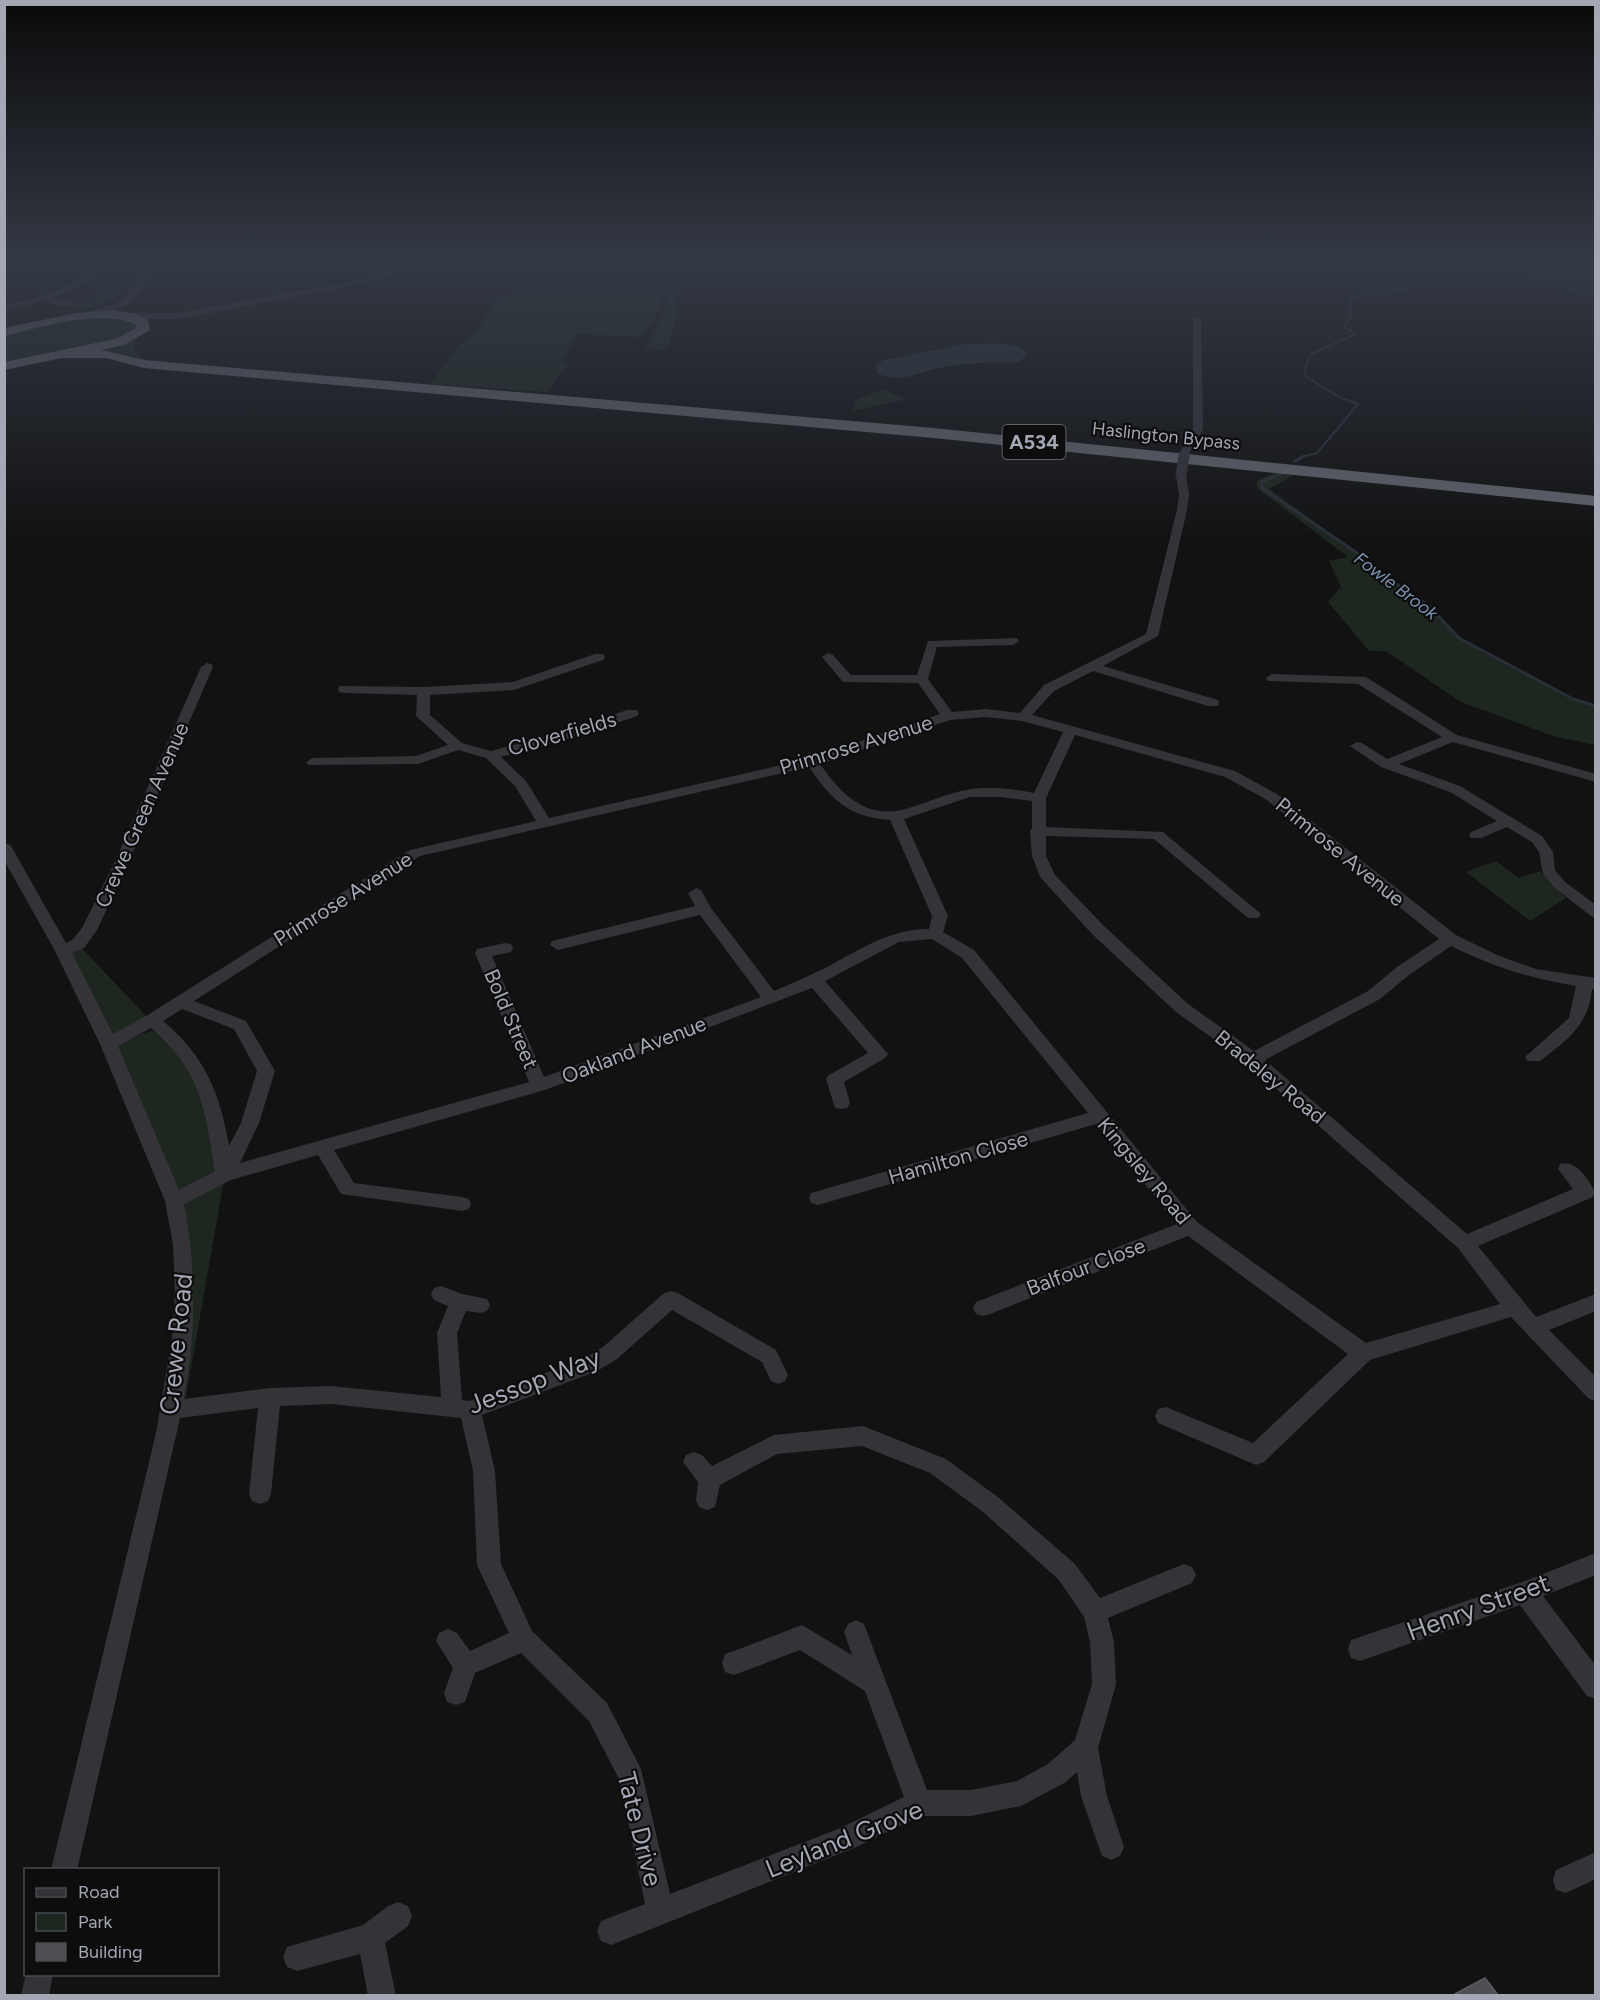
<svg xmlns="http://www.w3.org/2000/svg" width="1600" height="2000" viewBox="0 0 1600 2000" font-family="Figtree,sans-serif">
<style>
.green{fill:#1e2620}
.water{fill:#292f37}
.lines{fill:none;stroke-linecap:round;stroke-linejoin:round}
.stream-far1{stroke:#292f37;stroke-width:2}
.stream{stroke:#292f37;stroke-width:3}
.building{fill:#4e4e54;stroke:#5b5c63;stroke-width:1.5}
.minor{fill:#333338;fill-rule:evenodd}
.highway{fill:#5f6169;fill-rule:evenodd}
.minor-bridge-far1{stroke:#333338;stroke-width:9}
.minor-bridge{stroke:#333338;stroke-width:11}
.labels{text-anchor:middle;stroke-width:4.5;stroke-linejoin:round;paint-order:stroke}
.far-street-label{font-size:18px;fill:#a4a7b4;stroke:#0d0d0e}
.far-water-label{font-size:18px;font-style:italic;fill:#7b92ae;stroke:#0d0d0e}
.shield{fill:#0d0d0e;stroke:#777982;stroke-width:1.5}
.shield-label{font-size:20px;font-weight:bold;fill:#a4a7b4}
.street-label{font-size:21px;fill:#a4a7b4;stroke:#0d0d0e}
.near-street-label{font-size:26px;fill:#a4a7b4;stroke:#0d0d0e}
</style>
<rect width="100%" height="100%" fill="#121213"/>
<!-- green -->
<g class="green">
<path d="M 1545,262 L 1595,262 L 1595,296 L 1592,297 L 1513,273 L 1517,267 Z"/>
<path d="M 646,278 L 657,280 C 672,298 651,322 641,337 L 576,334 L 562,363 L 569,364 L 547,392 L 430,384 L 460,345 L 477,332 L 493,304 L 492,299 L 508,298 L 521,284 Z"/>
<path d="M 660,278 L 675,278 C 679,305 676,324 666,350 L 645,349 C 654,329 679,299 660,278 Z"/>
<path d="M 129,281 C 116,295 100,314 80,307 L 97,297 L 104,288 Z"/>
<path d="M 116,314 L 145,328 C 126,351 134,355 159,365 L 87,353 L 5,366 L 5,332 L 87,316 Z"/>
<path d="M 882,390 L 906,399 L 853,411 L 855,400 Z"/>
<path d="M 1278,471 L 1295,474 L 1269,489 L 1360,555 L 1379,572 L 1429,606 L 1459,638 L 1573,699 L 1595,706 L 1595,745 L 1553,736 L 1461,702 L 1386,651 L 1369,651 L 1328,602 L 1341,587 L 1329,561 L 1348,557 L 1257,488 L 1257,481 Z"/>
<path d="M 1496,861 L 1519,878 L 1540,871 L 1566,898 L 1530,921 L 1466,872 Z"/>
<path d="M 78,944 L 146,1016 L 112,1043 L 155,1030 L 186,1052 L 225,1174 L 184,1408 L 180,1222 L 63,951 Z"/>
</g>
<!-- water -->
<path class="water" d="M 965,344 C 985,344 1014,339 1028,354 L 1019,362 C 993,363 965,362 939,368 C 913,373 904,384 877,373 L 875,365 L 884,360 Z"/>
<g class="lines">
<!-- stream-far1 -->
<g class="stream-far1">
<path d="M 4,289 L 51,274 L 46,262"/>
<path d="M 1301,457 L 1317,453 L 1358,404 L 1341,398 L 1306,377 L 1305,369 L 1310,355 L 1355,334 L 1344,327 L 1350,316 L 1350,298 L 1392,290 L 1521,275 L 1521,270 L 1549,266 L 1559,262"/>
</g>
<!-- stream -->
<g class="stream">
<path d="M 1295,461 L 1304,456"/>
<path d="M 1286,472 L 1261,482 L 1262,488 L 1360,555 L 1379,572 L 1429,606 L 1459,638 L 1573,699 L 1596,706"/>
</g>
</g>
<!-- building -->
<path class="building" d="M 1485,1978 L 1498,1995 L 1453,1995 Z"/>
<g class="lines">
<!-- minor -->
<g class="minor">
<path d="M 91,262 L 99,262 L 99,268 L 130,268 L 134,270 L 130,272 L 97,272 L 78,287 L 53,298 L 78,303 L 78,307 L 56,305 L 45,300 L 4,311 L 4,306 C 36,297 66,292 91,269 Z"/>
<path d="M 149,262 L 157,262 L 132,301 L 120,308 L 84,318 L 84,314 L 114,304 L 126,297 Z"/>
<path d="M 324,262 L 333,264 L 329,266 L 273,270 L 208,269 L 204,267 L 208,265 L 273,266 Z"/>
<path d="M 428,262 L 441,262 L 354,285 L 178,319 L 132,319 L 128,316 L 132,313 L 178,313 L 354,281 Z"/>
<path d="M 1197,317 L 1201,320 L 1203,429 L 1190,452 L 1185,455 L 1180,452 L 1193,429 L 1193,320 Z"/>
<path d="M 1181,472 L 1186,475 L 1189,495 L 1187,510 L 1158,636 L 1103,666 L 1218,700 L 1219,703 L 1218,706 L 1208,706 L 1093,671 L 1054,691 L 1032,715 L 1235,771 L 1277,794 L 1456,935 L 1497,955 L 1536,969 L 1596,978 L 1596,989 L 1592,989 C 1589,1025 1566,1041 1540,1061 L 1528,1061 L 1525,1057 L 1569,1018 L 1576,986 C 1528,978 1494,967 1451,946 L 1409,975 L 1380,999 L 1265,1060 L 1467,1234 L 1573,1189 L 1558,1169 L 1560,1164 C 1576,1159 1589,1180 1595,1192 L 1593,1197 L 1478,1246 L 1536,1317 L 1596,1294 L 1596,1311 L 1549,1330 L 1596,1377 L 1596,1401 L 1589,1399 L 1511,1317 L 1370,1360 L 1264,1462 L 1256,1465 L 1158,1423 L 1155,1416 L 1158,1409 L 1166,1407 L 1253,1443 L 1348,1354 L 1188,1236 L 990,1314 L 983,1316 L 976,1314 L 973,1308 L 976,1302 L 1177,1224 L 1096,1124 L 818,1205 L 811,1203 L 809,1198 L 811,1193 L 1088,1113 L 962,958 L 932,939 L 899,942 L 825,981 L 888,1054 L 885,1058 L 844,1082 L 850,1103 L 847,1108 L 841,1109 L 835,1108 L 826,1079 L 829,1075 L 868,1053 L 812,988 L 545,1090 L 334,1150 L 354,1183 L 462,1197 L 469,1199 L 471,1204 L 469,1209 L 462,1211 L 341,1194 L 318,1155 L 231,1180 L 184,1204 C 197,1270 196,1333 184,1399 L 270,1388 L 331,1386 L 441,1397 L 437,1333 L 448,1306 L 434,1300 L 431,1294 L 434,1288 L 441,1286 L 462,1294 L 487,1299 L 490,1305 L 487,1311 L 480,1313 L 466,1311 L 457,1333 L 462,1400 L 470,1401 L 583,1359 L 603,1347 L 664,1293 L 671,1291 L 678,1293 L 776,1350 L 788,1375 L 785,1381 L 778,1384 L 771,1381 L 762,1362 L 672,1310 L 617,1359 L 597,1371 L 482,1415 L 495,1471 L 501,1564 L 532,1631 L 607,1703 L 641,1769 L 670,1894 L 838,1829 L 904,1797 L 865,1691 L 800,1650 L 734,1675 L 725,1672 L 722,1663 L 725,1654 L 734,1651 L 802,1625 L 852,1655 L 844,1632 L 848,1624 L 856,1620 L 864,1624 L 927,1790 L 971,1790 L 1017,1781 L 1048,1764 L 1075,1740 L 1092,1684 L 1090,1642 L 1084,1617 L 1059,1580 L 983,1512 L 930,1473 L 862,1446 L 777,1454 L 720,1485 L 715,1507 L 707,1510 L 699,1507 L 696,1500 L 698,1482 L 683,1462 L 686,1455 L 694,1452 L 702,1455 L 712,1466 L 774,1435 L 863,1426 L 946,1459 L 999,1498 L 1075,1564 L 1100,1598 L 1184,1564 L 1192,1567 L 1196,1575 L 1192,1583 L 1108,1618 L 1114,1642 L 1116,1684 L 1098,1748 L 1107,1796 L 1124,1847 L 1120,1856 L 1111,1860 L 1102,1856 L 1081,1796 L 1077,1772 L 1066,1782 L 1021,1806 L 971,1816 L 920,1816 L 854,1848 L 611,1945 L 601,1941 L 597,1931 L 601,1921 L 645,1904 L 620,1781 L 589,1721 L 521,1653 L 475,1673 L 465,1702 L 456,1705 L 447,1702 L 444,1693 L 453,1668 L 436,1641 L 439,1633 L 448,1629 L 457,1633 L 470,1651 L 509,1633 L 477,1565 L 473,1471 L 461,1418 L 331,1404 L 280,1406 L 271,1494 L 268,1501 L 260,1504 L 252,1501 L 249,1494 L 258,1408 L 180,1418 L 77,1870 L 51,1870 L 156,1433 L 172,1338 L 175,1291 L 173,1245 L 165,1201 L 100,1044 L 55,951 L 4,860 L 4,842 L 11,846 L 66,943 L 72,940 L 82,928 L 115,861 L 201,667 L 207,663 L 211,664 L 213,667 L 129,861 L 97,930 L 84,948 L 72,953 L 113,1034 L 146,1016 L 410,850 L 536,821 L 515,786 L 486,758 L 458,750 L 418,764 L 308,765 L 306,762 L 313,758 L 416,756 L 448,745 L 416,716 L 417,695 L 344,693 L 339,692 L 338,689 L 339,686 L 424,687 L 513,682 L 595,654 L 603,654 L 605,657 L 603,660 L 514,690 L 430,695 L 430,715 L 462,743 L 491,751 L 565,731 L 627,710 L 637,710 L 639,713 L 637,716 L 575,737 L 501,757 L 526,781 L 549,818 L 808,759 L 940,714 L 918,683 L 843,682 L 822,657 L 828,653 L 832,654 L 851,675 L 917,675 L 928,641 L 1017,638 L 1019,641 L 1013,645 L 937,647 L 928,679 L 952,712 L 986,709 L 1020,713 L 1044,685 L 1146,634 L 1177,510 L 1179,495 L 1176,475 ZM 986,717 L 1022,721 L 1063,732 L 1034,793 C 1010,788 985,785 961,791 C 944,795 928,802 912,807 C 869,822 843,797 820,764 L 950,720 ZM 1075,735 L 1225,777 L 1267,800 L 1439,939 L 1397,967 L 1368,991 L 1254,1051 L 1188,1004 L 1104,926 L 1055,875 L 1046,856 L 1046,836 L 1154,839 L 1248,918 L 1258,918 L 1261,914 L 1163,832 L 1046,827 L 1046,798 ZM 809,767 C 832,800 848,817 890,820 L 932,916 L 929,929 C 891,929 862,948 829,966 C 811,975 793,983 774,991 L 711,908 L 701,890 L 696,888 L 688,893 L 695,906 L 552,941 L 550,945 L 558,950 L 700,915 L 761,997 L 544,1077 L 492,956 L 511,952 L 513,948 L 511,944 L 505,943 L 477,949 L 475,953 L 529,1082 L 240,1163 L 259,1123 L 275,1071 L 246,1021 L 194,1001 L 420,856 ZM 970,797 L 1000,797 L 1032,801 L 1032,828 L 1030,831 L 1032,856 L 1040,877 L 1092,934 L 1176,1012 L 1247,1063 L 1458,1248 L 1500,1304 L 1366,1343 L 1197,1222 L 974,950 L 943,932 L 948,916 L 904,819 ZM 182,1009 L 234,1029 L 257,1071 L 241,1123 L 229,1146 C 220,1093 205,1056 163,1021 ZM 151,1028 C 201,1071 205,1108 215,1171 L 179,1190 L 118,1046 Z"/>
<path d="M 1272,674 L 1366,677 L 1457,735 L 1596,774 L 1596,782 L 1453,742 L 1399,764 L 1460,786 L 1542,836 L 1553,852 L 1555,870 L 1565,882 L 1596,905 L 1596,918 L 1591,916 L 1555,888 L 1543,874 L 1539,852 L 1532,842 L 1507,827 L 1481,838 L 1471,838 L 1469,835 L 1471,832 L 1497,821 L 1450,792 L 1381,767 L 1350,746 L 1357,742 L 1362,743 L 1387,759 L 1442,737 L 1358,684 L 1268,681 L 1266,678 Z"/>
<path d="M 1596,1553 L 1596,1575 L 1543,1596 L 1596,1666 L 1596,1699 L 1587,1696 L 1520,1605 L 1360,1661 L 1351,1658 L 1348,1649 L 1351,1640 L 1360,1637 L 1525,1581 Z"/>
<path d="M 1596,1852 L 1596,1879 L 1566,1893 L 1556,1890 L 1553,1880 L 1556,1870 Z"/>
<path d="M 398,1902 L 408,1906 L 412,1916 L 408,1926 L 385,1943 L 396,1996 L 368,1996 L 360,1954 L 297,1971 L 287,1967 L 283,1957 L 287,1947 L 363,1925 L 388,1906 Z"/>
<path d="M 26,1973 L 53,1974 L 49,1996 L 21,1996 Z"/>
</g>
<!-- highway -->
<path class="highway" d="M 115,310 L 135,314 L 148,320 L 150,330 L 124,345 L 101,350 L 144,360 L 934,428 L 1596,496 L 1596,506 L 934,438 L 144,368 L 106,358 L 62,358 L 4,370 L 4,362 L 115,339 L 136,328 L 136,325 C 102,307 41,328 4,336 L 4,328 L 76,313 Z"/>
<!-- minor-bridge-far1 -->
<path class="minor-bridge-far1" d="M 1184,457 L 1185,452"/>
<!-- minor-bridge -->
<path class="minor-bridge" d="M 1181,475 L 1184,456"/>
</g>
<!-- sky -->
<linearGradient id="sky" x2="0" y2="1"><stop stop-color="#0a0a0a"/><stop offset="0.48" stop-color="#333944"/><stop offset="1" stop-color="#333944" stop-opacity="0"/></linearGradient>
<rect width="1600" height="542" fill="url(#sky)"/>
<g class="labels">
<!-- far-street labels -->
<g class="far-street-label">
<text transform="translate(1166 436) rotate(6)" y="6">Haslington Bypass</text>
</g>
<!-- far-water labels -->
<g class="far-water-label">
<text transform="translate(1396 586) rotate(37)" y="6">Fowle Brook</text>
</g>
<!-- shield labels -->
<rect class="shield" x="1002.5" y="425" width="63" height="34" rx="4.5"/>
<g class="shield-label">
<text x="1034" y="449">A534</text>
</g>
<!-- street labels -->
<g class="street-label">
<text transform="translate(562 734) rotate(-16)" y="7">Cloverfields</text>
<text transform="translate(856 745) rotate(-17)" y="7">Primrose Avenue</text>
<text transform="translate(142 815) rotate(-66)" y="7">Crewe Green Avenue</text>
<text transform="translate(1340 852) rotate(39)" y="7">Primrose Avenue</text>
<text transform="translate(343 899) rotate(-32)" y="7">Primrose Avenue</text>
<text transform="translate(511 1019) rotate(67)" y="7">Bold Street</text>
<text transform="translate(634 1050) rotate(-21)" y="7">Oakland Avenue</text>
<text transform="translate(1270 1077) rotate(39)" y="7">Bradeley Road</text>
<text transform="translate(958 1158) rotate(-16)" y="7">Hamilton Close</text>
<text transform="translate(1144 1171) rotate(50)" y="7">Kingsley Road</text>
<text transform="translate(1086 1267) rotate(-21)" y="7">Balfour Close</text>
</g>
<!-- near-street labels -->
<g class="near-street-label">
<text transform="translate(176 1344) rotate(-84)" y="9">Crewe Road</text>
<text transform="translate(534 1381) rotate(-21)" y="9">Jessop Way</text>
<text transform="translate(1478 1607) rotate(-20)" y="9">Henry Street</text>
<text transform="translate(640 1829) rotate(76)" y="9">Tate Drive</text>
<text transform="translate(844 1839) rotate(-22)" y="9">Leyland Grove</text>
</g>
</g>
<!-- border -->
<rect width="1600" height="2000" fill="none" stroke="#a4a7b4" stroke-width="12"/>
<!-- legend -->
<rect x="24" y="1868" width="195" height="108" fill="#0d0d0e" stroke="#494b50" stroke-width="1.5"/>
<rect x="36" y="1888" width="30" height="9" fill="#333338" stroke="#494b50" stroke-width="1.5"/>
<text x="78" y="1898" font-size="18" fill="#a4a7b4">Road</text>
<rect x="36" y="1913" width="30" height="18" fill="#1e2620" stroke="#494b50" stroke-width="1.5"/>
<text x="78" y="1928" font-size="18" fill="#a4a7b4">Park</text>
<rect x="36" y="1943" width="30" height="18" fill="#4e4e54" stroke="#494b50" stroke-width="1.5"/>
<text x="78" y="1958" font-size="18" fill="#a4a7b4">Building</text>
</svg>
